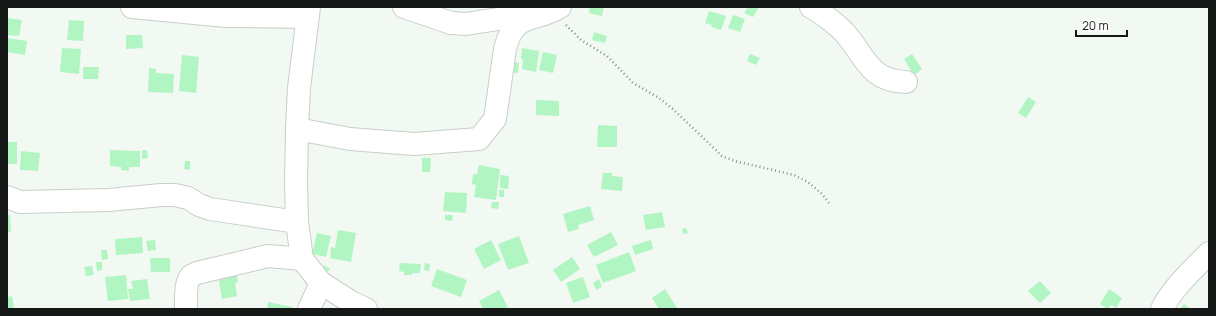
<svg xmlns="http://www.w3.org/2000/svg" width="1216" height="316" viewBox="0 0 1216 316" font-family="Manrope,sans-serif">
<style>
.building{fill:#b1f5c2}
.lines{fill:none;stroke-linecap:round;stroke-linejoin:round}
.minor-casing{stroke:#c8cfc9;stroke-width:24}
.path{stroke:#8b918c;stroke-width:2.5;stroke-dasharray:1 3;stroke-linecap:butt}
.minor{stroke:#fff;stroke-width:22}
</style>
<rect width="100%" height="100%" fill="#f1f9f2"/>
<!-- building -->
<g class="building">
<path d="M 590,7 L 604,7 L 602,16 L 589,13 Z"/>
<path d="M 748,7 L 759,7 L 753,17 L 744,13 Z"/>
<path d="M 709,11 L 726,16 L 721,30 L 711,27 L 712,25 L 705,23 Z"/>
<path d="M 733,15 L 745,19 L 740,32 L 728,28 Z"/>
<path d="M 7,18 L 22,20 L 19,36 L 7,35 Z"/>
<path d="M 69,20 L 84,21 L 83,41 L 67,40 Z"/>
<path d="M 594,32 L 607,36 L 605,43 L 592,40 Z"/>
<path d="M 126,35 L 142,35 L 143,48 L 126,49 Z"/>
<path d="M 7,38 L 27,41 L 25,55 L 7,52 Z"/>
<path d="M 62,48 L 81,49 L 79,74 L 60,72 Z"/>
<path d="M 522,48 L 539,51 L 536,72 L 522,69 L 523,59 L 521,59 Z"/>
<path d="M 543,52 L 557,55 L 553,73 L 539,70 Z"/>
<path d="M 750,54 L 760,58 L 756,65 L 747,61 Z"/>
<path d="M 912,54 L 922,69 L 914,75 L 904,59 Z"/>
<path d="M 182,55 L 199,57 L 196,93 L 179,91 Z"/>
<path d="M 508,61 L 519,63 L 518,73 L 507,72 Z"/>
<path d="M 83,67 L 99,67 L 98,79 L 83,79 Z"/>
<path d="M 149,68 L 156,69 L 156,73 L 174,74 L 173,93 L 148,92 Z"/>
<path d="M 1028,97 L 1036,102 L 1026,118 L 1018,113 Z"/>
<path d="M 536,100 L 559,101 L 559,116 L 536,115 Z"/>
<path d="M 598,125 L 617,126 L 617,147 L 597,147 Z"/>
<rect x="7" y="142" width="10" height="22"/>
<path d="M 110,150 L 140,151 L 140,167 L 129,167 L 129,171 L 121,170 L 121,167 L 110,166 Z"/>
<path d="M 142,150 L 147,150 L 148,158 L 142,159 Z"/>
<path d="M 21,151 L 40,153 L 38,171 L 20,170 Z"/>
<path d="M 422,158 L 431,158 L 430,172 L 422,172 Z"/>
<path d="M 185,161 L 190,161 L 190,170 L 184,169 Z"/>
<path d="M 479,165 L 500,169 L 496,200 L 474,197 L 476,185 L 472,184 L 473,174 L 477,174 Z"/>
<path d="M 603,173 L 612,173 L 612,176 L 623,177 L 622,191 L 601,189 Z"/>
<path d="M 500,175 L 509,176 L 508,189 L 500,188 Z"/>
<rect x="499" y="190" width="5" height="7"/>
<path d="M 445,192 L 467,193 L 466,213 L 443,211 Z"/>
<path d="M 492,202 L 499,202 L 498,209 L 491,208 Z"/>
<path d="M 590,206 L 594,220 L 578,225 L 579,229 L 568,232 L 563,214 Z"/>
<path d="M 662,212 L 665,227 L 646,230 L 643,215 Z"/>
<path d="M 7,215 L 10,215 L 11,232 L 7,232 Z"/>
<path d="M 445,215 L 453,215 L 452,221 L 445,220 Z"/>
<path d="M 686,228 L 688,233 L 683,234 L 682,229 Z"/>
<path d="M 338,230 L 356,233 L 351,262 L 330,258 L 331,247 L 335,248 Z"/>
<path d="M 611,232 L 618,245 L 594,257 L 587,245 Z"/>
<path d="M 317,233 L 331,236 L 326,257 L 312,254 Z"/>
<path d="M 519,236 L 529,263 L 508,270 L 498,244 Z"/>
<path d="M 142,237 L 143,253 L 116,255 L 115,239 Z"/>
<path d="M 155,240 L 156,250 L 148,251 L 146,241 Z"/>
<path d="M 491,240 L 501,260 L 484,269 L 474,249 Z"/>
<path d="M 651,240 L 653,249 L 635,255 L 632,246 Z"/>
<path d="M 101,250 L 107,250 L 108,259 L 102,260 Z"/>
<path d="M 629,252 L 636,271 L 603,283 L 596,265 Z"/>
<path d="M 572,257 L 580,269 L 561,282 L 553,270 Z"/>
<path d="M 150,258 L 170,258 L 170,272 L 151,272 Z"/>
<path d="M 96,262 L 102,262 L 102,270 L 97,271 Z"/>
<path d="M 400,263 L 421,264 L 420,273 L 412,273 L 412,275 L 404,275 L 404,272 L 399,271 Z"/>
<path d="M 425,263 L 430,264 L 429,271 L 424,270 Z"/>
<path d="M 324,265 L 330,269 L 325,274 L 320,270 Z"/>
<path d="M 92,266 L 94,275 L 86,276 L 84,267 Z"/>
<path d="M 437,269 L 467,280 L 461,297 L 431,286 Z"/>
<path d="M 236,271 L 238,282 L 235,283 L 237,296 L 222,299 L 218,275 Z"/>
<path d="M 126,275 L 128,299 L 108,301 L 105,277 Z"/>
<path d="M 583,277 L 590,297 L 573,303 L 566,283 Z"/>
<path d="M 147,279 L 150,299 L 130,301 L 128,289 L 133,289 L 131,281 Z"/>
<path d="M 599,279 L 602,287 L 596,290 L 593,283 Z"/>
<path d="M 1040,281 L 1051,293 L 1040,303 L 1028,291 Z"/>
<path d="M 665,289 L 677,308 L 676,309 L 659,309 L 652,298 Z"/>
<path d="M 1109,289 L 1122,298 L 1116,308 L 1111,305 L 1108,309 L 1100,304 Z"/>
<path d="M 499,290 L 508,307 L 504,309 L 483,309 L 479,301 Z"/>
<path d="M 12,296 L 14,309 L 7,309 L 7,297 Z"/>
<path d="M 268,302 L 292,307 L 292,309 L 267,309 Z"/>
<path d="M 1184,304 L 1191,309 L 1180,309 Z"/>
</g>
<g class="lines">
<!-- minor casing -->
<g class="minor-casing">
<g id="minor">
<path d="M 132,7 L 226,16 L 307,17"/>
<path d="M 309,7 L 299,88 L 297,129 L 296,183 L 297,222 L 302,259 L 321,283 L 351,302 L 366,309"/>
<path d="M 404,7 L 451,23 L 466,24 L 511,17 L 529,18"/>
<path d="M 811,7 C 823,14 834,22 844,32 C 865,55 868,81 906,82"/>
<path d="M 297,129 L 350,139 L 414,144 L 479,139 L 495,119 L 505,49 C 514,11 534,23 560,7"/>
<path d="M 7,197 L 20,202 L 109,200 L 161,195 L 175,195 L 188,198 L 199,205 L 210,209 L 297,222"/>
<path d="M 186,309 C 186,301 185,282 191,276 C 192,275 195,274 197,273 L 268,256 L 302,259"/>
<path d="M 309,309 L 321,283"/>
<path d="M 1162,309 C 1173,287 1192,271 1209,253"/>
</g>
</g>
<!-- path -->
<path class="path" d="M 566,25 L 581,40 L 607,56 L 633,83 L 659,98 L 673,109 L 722,156 L 735,161 L 794,175 L 808,182 L 822,194 L 829,203"/>
<!-- minor -->
<use href="#minor" class="minor"/>
</g>
<!-- border -->
<rect width="1216" height="316" fill="none" stroke="#151816" stroke-width="16"/>
<!-- scale -->
<path d="M1076 30v6h51v-6" fill="none" stroke="#151816" stroke-width="2"/>
<text x="1082" y="30" font-size="12" fill="#151816" stroke="#ffffff" stroke-width="3" paint-order="stroke">20 m</text>
</svg>
